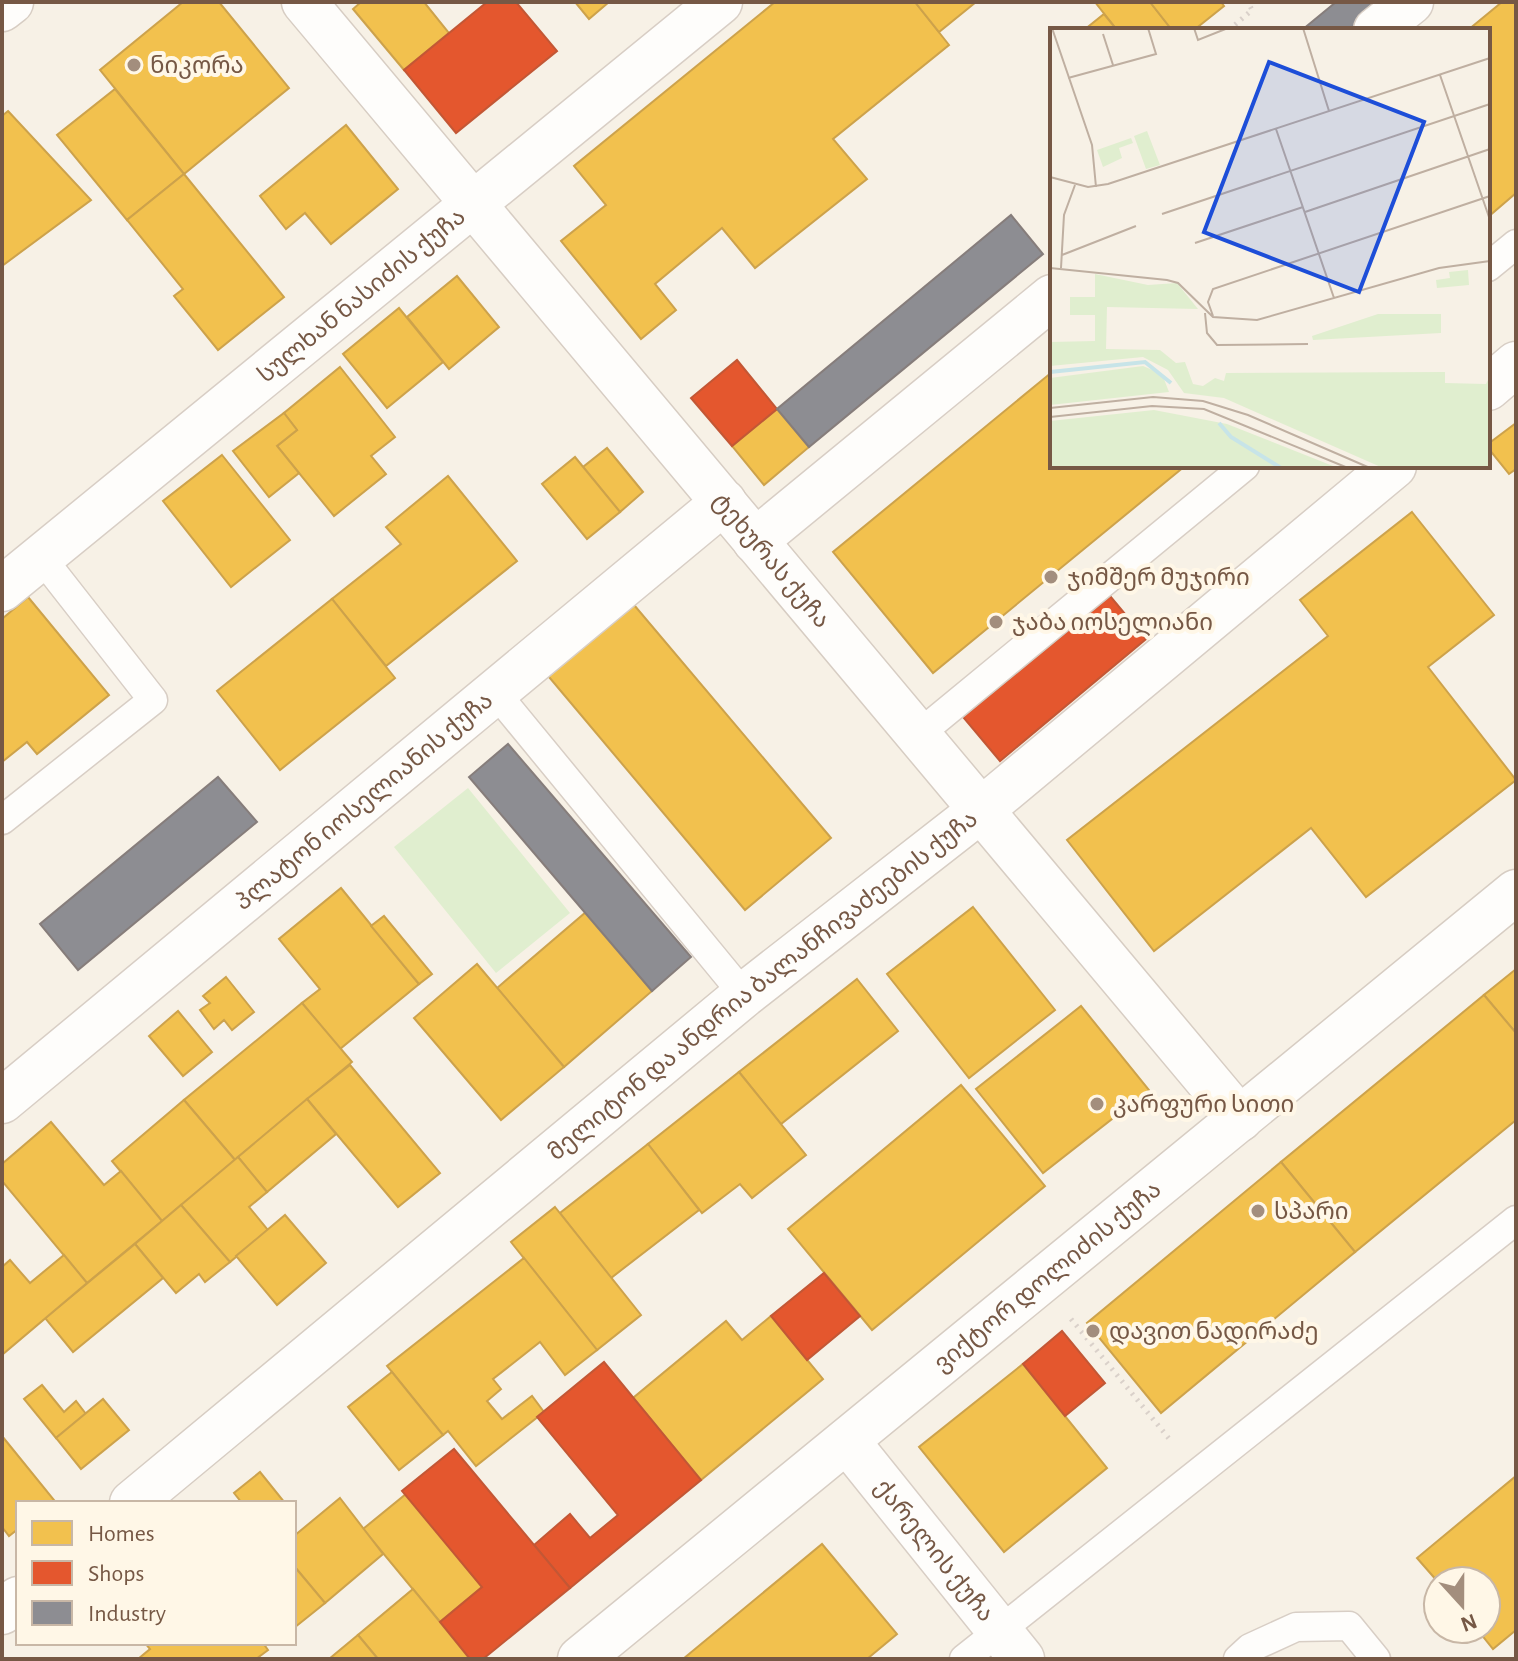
<svg xmlns="http://www.w3.org/2000/svg" width="1518" height="1661" viewBox="0 0 1518 1661" font-family="'Alegreya Sans','Noto Sans Georgian',sans-serif">
<style>
.green{fill:#e0eecf}
.homes{fill:#f2c14e;stroke:#cda24b;stroke-width:2}
.shops{fill:#e4572e;stroke:#c35735;stroke-width:2}
.industry{fill:#8d8d92;stroke:#867d7b;stroke-width:2}
.lines{fill:none;stroke-linecap:round;stroke-linejoin:round}
.lane-casing{stroke:#d8cec5;stroke-width:31}
.street-casing{stroke:#d8cec5;stroke-width:47}
.secondary-casing{stroke:#d7cdc3;stroke-width:47}
.path{stroke:#dad1ca;stroke-width:5;stroke-dasharray:2 6;stroke-linecap:butt}
.lane{stroke:#fefdfb;stroke-width:28}
.street{stroke:#fefdfb;stroke-width:44}
.secondary{stroke:#fefdfb;stroke-width:44}
.poi-dot{fill:#a38e7d;stroke:#fff7e7;stroke-width:3}
.labels{text-anchor:middle;stroke-width:8;stroke-linejoin:round;paint-order:stroke}
.poi-label{font-size:24px;fill:#765845;stroke:#fff7e7;text-anchor:start}
.street-label{font-size:24px;fill:#765845;stroke:#fff7e7}
.inset-river{fill:none;stroke:#c7e4e8;stroke-width:4}
.inset-road{fill:none;stroke:#bfafa1;stroke-width:2}
.view{fill:#1d4ed8;fill-opacity:0.15;stroke:#1d4ed8;stroke-width:4}
.inset-edge{fill:none;stroke:#765845;stroke-width:4}
</style>
<rect width="100%" height="100%" fill="#f7f1e6"/>
<!-- green -->
<path class="green" d="M 468,788 L 570,913 L 496,973 L 394,847 Z"/>
<!-- homes -->
<g class="homes">
<path d="M 183,2 L 219,2 L 289,88 L 184,174 L 100,70 Z"/>
<path d="M 361,2 L 424,2 L 449,33 L 404,70 L 353,9 Z"/>
<path d="M 575,2 L 609,2 L 589,19 Z"/>
<path d="M 775,2 L 915,2 L 949,45 L 833,139 L 867,179 L 755,268 L 722,228 L 655,284 L 676,310 L 641,339 L 561,241 L 606,205 L 574,166 Z"/>
<path d="M 915,2 L 976,2 L 939,32 Z"/>
<path d="M 1095,2 L 1150,2 L 1172,30 L 1117,30 Z"/>
<path d="M 1150,2 L 1221,2 L 1224,6 L 1194,30 L 1172,30 Z"/>
<path d="M 1502,2 L 1516,2 L 1516,193 L 1488,217 L 1488,30 L 1468,30 Z"/>
<path d="M 1104,14 L 1117,30 L 1084,30 Z"/>
<path d="M 115,89 L 184,174 L 127,220 L 57,135 Z"/>
<path d="M 8,111 L 91,200 L 2,266 L 2,116 Z"/>
<path d="M 346,125 L 398,189 L 331,244 L 305,213 L 286,229 L 260,196 Z"/>
<path d="M 184,174 L 284,297 L 218,350 L 174,296 L 183,289 L 127,220 Z"/>
<path d="M 457,276 L 499,327 L 449,369 L 407,317 Z"/>
<path d="M 399,308 L 443,362 L 387,408 L 343,354 Z"/>
<path d="M 340,367 L 395,437 L 371,456 L 386,474 L 334,516 L 277,446 L 297,430 L 284,413 Z"/>
<path d="M 1052,372 L 1052,466 L 1185,466 L 933,673 L 833,552 Z"/>
<path d="M 777,409 L 809,447 L 764,485 L 732,446 Z"/>
<path d="M 284,413 L 297,430 L 277,446 L 299,473 L 269,497 L 233,451 Z"/>
<path d="M 1516,423 L 1516,469 L 1509,474 L 1488,448 L 1488,444 Z"/>
<path d="M 607,448 L 643,492 L 620,512 L 583,467 Z"/>
<path d="M 222,455 L 290,540 L 231,587 L 163,501 Z"/>
<path d="M 575,457 L 620,512 L 587,539 L 542,484 Z"/>
<path d="M 448,476 L 517,561 L 386,666 L 332,599 L 401,544 L 386,527 Z"/>
<path d="M 1412,512 L 1494,615 L 1428,667 L 1516,780 L 1366,897 L 1311,828 L 1154,951 L 1067,840 L 1328,636 L 1300,600 Z"/>
<path d="M 28,597 L 109,695 L 37,754 L 27,742 L 2,762 L 2,619 Z"/>
<path d="M 332,599 L 395,678 L 280,770 L 217,691 Z"/>
<path d="M 629,599 L 831,838 L 745,910 L 544,671 Z"/>
<path d="M 341,888 L 419,984 L 340,1049 L 302,1003 L 320,989 L 279,939 Z"/>
<path d="M 973,907 L 1055,1010 L 969,1078 L 887,974 Z"/>
<path d="M 586,912 L 652,991 L 564,1067 L 497,988 Z"/>
<path d="M 384,916 L 432,974 L 419,984 L 371,926 Z"/>
<path d="M 477,964 L 564,1067 L 501,1120 L 414,1018 Z"/>
<path d="M 1516,969 L 1516,1033 L 1484,995 Z"/>
<path d="M 226,977 L 254,1012 L 232,1030 L 224,1020 L 214,1029 L 200,1010 L 210,1003 L 203,996 Z"/>
<path d="M 857,979 L 898,1031 L 781,1124 L 739,1072 Z"/>
<path d="M 1484,995 L 1516,1033 L 1516,1120 L 1355,1252 L 1281,1162 Z"/>
<path d="M 302,1003 L 352,1062 L 235,1160 L 184,1100 Z"/>
<path d="M 1081,1006 L 1149,1090 L 1043,1173 L 976,1089 Z"/>
<path d="M 178,1011 L 212,1052 L 183,1076 L 149,1036 Z"/>
<path d="M 350,1065 L 440,1173 L 398,1207 L 307,1099 Z"/>
<path d="M 739,1072 L 806,1155 L 752,1198 L 740,1184 L 702,1213 L 648,1144 Z"/>
<path d="M 961,1085 L 1045,1186 L 872,1330 L 788,1229 Z"/>
<path d="M 307,1099 L 336,1134 L 267,1192 L 238,1157 Z"/>
<path d="M 184,1100 L 235,1160 L 162,1221 L 112,1161 Z"/>
<path d="M 51,1122 L 104,1185 L 121,1171 L 162,1221 L 87,1283 L 2,1181 L 2,1164 Z"/>
<path d="M 648,1144 L 699,1210 L 611,1278 L 560,1213 Z"/>
<path d="M 238,1157 L 267,1192 L 249,1207 L 268,1230 L 230,1262 L 181,1205 Z"/>
<path d="M 1281,1162 L 1355,1252 L 1161,1413 L 1087,1323 Z"/>
<path d="M 181,1205 L 230,1262 L 205,1282 L 199,1274 L 176,1293 L 135,1244 Z"/>
<path d="M 555,1207 L 641,1315 L 597,1350 L 511,1242 Z"/>
<path d="M 285,1215 L 326,1263 L 277,1305 L 236,1256 Z"/>
<path d="M 135,1244 L 163,1278 L 73,1352 L 45,1318 Z"/>
<path d="M 64,1255 L 87,1283 L 3,1354 L 2,1267 L 10,1260 L 30,1283 Z"/>
<path d="M 524,1258 L 597,1350 L 565,1375 L 540,1342 L 493,1379 L 501,1389 L 487,1401 L 502,1419 L 532,1396 L 544,1412 L 476,1466 L 448,1431 L 443,1435 L 387,1366 Z"/>
<path d="M 771,1316 L 823,1379 L 701,1480 L 633,1398 L 726,1321 L 742,1340 Z"/>
<path d="M 1023,1364 L 1107,1468 L 1004,1552 L 919,1447 Z"/>
<path d="M 392,1372 L 443,1435 L 399,1470 L 348,1407 Z"/>
<path d="M 42,1385 L 64,1412 L 76,1401 L 86,1414 L 56,1438 L 24,1399 Z"/>
<path d="M 103,1399 L 129,1430 L 81,1469 L 56,1438 Z"/>
<path d="M 2,1436 L 54,1500 L 50,1503 L 18,1503 L 18,1529 L 9,1536 L 2,1527 Z"/>
<path d="M 260,1472 L 285,1503 L 242,1503 L 234,1493 Z"/>
<path d="M 1516,1476 L 1516,1630 L 1493,1649 L 1477,1629 L 1486,1629 L 1486,1581 L 1438,1581 L 1438,1582 L 1417,1558 Z"/>
<path d="M 406,1494 L 482,1587 L 440,1622 L 363,1529 Z"/>
<path d="M 340,1498 L 383,1554 L 325,1603 L 294,1566 L 294,1536 Z"/>
<path d="M 822,1544 L 897,1634 L 867,1659 L 683,1659 Z"/>
<path d="M 294,1566 L 325,1603 L 294,1628 Z"/>
<path d="M 413,1589 L 440,1622 L 470,1659 L 378,1659 L 358,1635 Z"/>
<path d="M 358,1635 L 378,1659 L 329,1659 Z"/>
<path d="M 145,1643 L 263,1643 L 268,1650 L 256,1659 L 138,1659 L 150,1649 Z"/>
</g>
<!-- shops -->
<g class="shops">
<path d="M 487,2 L 516,2 L 557,51 L 456,133 L 404,70 Z"/>
<path d="M 737,360 L 777,409 L 732,446 L 691,398 Z"/>
<path d="M 1110,596 L 1146,639 L 1000,761 L 963,717 Z"/>
<path d="M 824,1273 L 860,1316 L 807,1360 L 771,1316 Z"/>
<path d="M 1062,1331 L 1105,1383 L 1065,1416 L 1023,1364 Z"/>
<path d="M 604,1362 L 701,1480 L 570,1588 L 534,1545 L 570,1514 L 590,1538 L 618,1515 L 537,1417 Z"/>
<path d="M 454,1449 L 570,1588 L 483,1659 L 470,1659 L 440,1622 L 482,1587 L 402,1491 Z"/>
</g>
<!-- industry -->
<g class="industry">
<path d="M 1336,2 L 1400,2 L 1366,30 L 1302,30 Z"/>
<path d="M 1011,215 L 1043,254 L 809,447 L 777,409 Z"/>
<path d="M 508,744 L 691,957 L 652,991 L 469,777 Z"/>
<path d="M 218,777 L 257,822 L 78,970 L 40,924 Z"/>
</g>
<g class="lines">
<!-- lane casing -->
<g class="lane-casing">
<g id="lane">
<path d="M 1488,267 L 1516,244"/>
<path d="M 495,692 L 744,995"/>
<path d="M 918,735 L 1245,466"/>
<path d="M 2,820 L 153,700 L 41,557"/>
<path d="M 964,1659 L 1516,1220"/>
<path d="M 1238,1659 L 1250,1648 L 1296,1627 L 1349,1626 L 1376,1659"/>
</g>
</g>
<!-- street casing -->
<g class="street-casing">
<g id="street">
<path d="M 1376,30 L 1411,2"/>
<path d="M 1488,388 L 1516,364"/>
<path d="M 755,541 L 1052,297"/>
<path id="s1" d="M 2,589 L 720,2"/>
<path d="M 981,810 L 1394,466"/>
<path id="s2" d="M 2,1101 L 724,502"/>
<path id="s3" d="M 847,1441 L 1022,1659"/>
</g>
</g>
<!-- secondary casing -->
<g class="secondary-casing">
<g id="secondary">
<path id="s4" d="M 304,2 L 1240,1119"/>
<path d="M 2,9 L 11,2"/>
<path id="s5" d="M 132,1503 L 744,995 L 981,810"/>
<path d="M 2,1612 L 18,1599"/>
<path id="s6" d="M 580,1659 L 1516,892"/>
</g>
</g>
<!-- path -->
<g class="path">
<path d="M 1229,30 L 1252,10 L 1248,2"/>
<path d="M 1071,1319 L 1171,1441"/>
</g>
<!-- lane -->
<use href="#lane" class="lane"/>
<!-- street -->
<use href="#street" class="street"/>
<!-- secondary -->
<use href="#secondary" class="secondary"/>
</g>
<!-- markers -->
<g class="poi-dot">
<circle cx="134" cy="65" r="8"/>
<circle cx="1051" cy="577" r="8"/>
<circle cx="996" cy="622" r="8"/>
<circle cx="1097" cy="1104" r="8"/>
<circle cx="1258" cy="1211" r="8"/>
<circle cx="1093" cy="1331" r="8"/>
</g>
<g class="labels">
<!-- poi labels -->
<g class="poi-label">
<text x="150" y="73">ნიკორა</text>
<text x="1067" y="585">ჯიმშერ მუჯირი</text>
<text x="1012" y="630">ჯაბა იოსელიანი</text>
<text x="1113" y="1112">კარფური სითი</text>
<text x="1274" y="1219">სპარი</text>
<text x="1109" y="1339">დავით ნადირაძე</text>
</g>
<!-- street labels -->
<g class="street-label">
<text dy="8" stroke="none"><textPath href="#s1" startOffset="464">სულხან ნასიძის ქუჩა</textPath></text>
<text dy="8" stroke="none"><textPath href="#s4" startOffset="728">ტეხურას ქუჩა</textPath></text>
<text dy="8" stroke="none"><textPath href="#s2" startOffset="470">პლატონ იოსელიანის ქუჩა</textPath></text>
<text dy="8" stroke="none"><textPath href="#s5" startOffset="816">მელიტონ და ანდრია ბალანჩივაძეების ქუჩა</textPath></text>
<text dy="8" stroke="none"><textPath href="#s6" startOffset="604">ვიქტორ დოლიძის ქუჩა</textPath></text>
<text dy="8" stroke="none"><textPath href="#s3" startOffset="140">ქარელის ქუჩა</textPath></text>
</g>
</g>
<!-- overview -->
<g transform="translate(1050 28)">
<rect width="440" height="440" fill="#f7f1e6"/>
<path d="M 97,103 L 110,137 L 96,141 L 84,108 ZM 81,110 L 83,115 L 69,120 L 72,130 L 53,139 L 47,122 ZM 418,242 L 419,257 L 387,260 L 386,252 L 400,250 L 399,244 ZM 45,246 L 98,257 L 127,255 L 148,281 L 57,279 L 56,321 L 110,322 L 126,335 L 135,334 L 143,356 L 153,358 L 165,350 L 174,353 L 176,345 L 395,344 L 395,355 L 436,356 L 440,348 L 440,440 L 333,440 L 174,370 L 134,365 L 118,342 L 93,329 L 0,338 L 0,314 L 45,313 L 45,287 L 20,287 L 20,269 L 45,269 ZM 328,286 L 391,286 L 391,305 L 263,312 L 262,308 ZM 93,338 L 112,346 L 119,364 L 0,377 L 0,350 ZM 104,382 L 177,396 L 288,440 L 0,440 L 0,393 Z" fill="#e0eecf"/>
<path class="inset-river" d="M 0,344 L 95,334 L 121,355M 169,395 L 181,409 L 231,440"/>
<path class="inset-road" d="M 2,0 L 42,117 L 46,159M 144,0 L 148,12 L 178,0M 253,0 L 279,83M 53,6 L 63,37M 390,47 L 440,192M 18,50 L 106,26 L 98,0M 226,101 L 284,270M 0,149 L 38,159 L 58,156 L 440,30M 255,184 L 440,121M 112,186 L 440,76M 145,215 L 253,179M 12,227 L 86,198M 0,240 L 117,252 L 128,255 L 163,289 L 207,292 L 389,240 L 440,233M 11,240 L 14,187 L 25,157M 155,285 L 157,305 L 167,317 L 258,316M 163,288 L 158,274 L 163,261 L 440,168M 0,380 L 103,369 L 153,373 L 198,387 L 320,440M 0,389 L 102,378 L 154,381 L 298,440"/>
<path class="view" d="M 219,34 L 374,94 L 309,264 L 154,204 Z"/>
<rect width="440" height="440" class="inset-edge"/>
</g>
<!-- border -->
<rect width="1518" height="1661" fill="none" stroke="#765845" stroke-width="8"/>
<!-- legend -->
<rect x="16" y="1501" width="280" height="144" fill="#fff7e7" stroke="#c8b7a6" stroke-width="2"/>
<rect x="32" y="1521" width="40" height="24" fill="#f2c14e" stroke="#c8b7a6" stroke-width="2"/>
<text x="88" y="1541" font-size="24" fill="#765845">Homes</text>
<rect x="32" y="1561" width="40" height="24" fill="#e4572e" stroke="#c8b7a6" stroke-width="2"/>
<text x="88" y="1581" font-size="24" fill="#765845">Shops</text>
<rect x="32" y="1601" width="40" height="24" fill="#8d8d92" stroke="#c8b7a6" stroke-width="2"/>
<text x="88" y="1621" font-size="24" fill="#765845">Industry</text>
<!-- north arrow -->
<g transform="translate(1462 1605) rotate(159)"><circle r="38" fill="#fff7e7" stroke="#c8b7a6" stroke-width="2"/>
<path d="M0-6L14 30L0 20L-14 30Z" fill="#a38e7d"/>
<text y="-12" font-size="22" font-weight="bold" text-anchor="middle" fill="#765845">N</text>
</g>
</svg>
